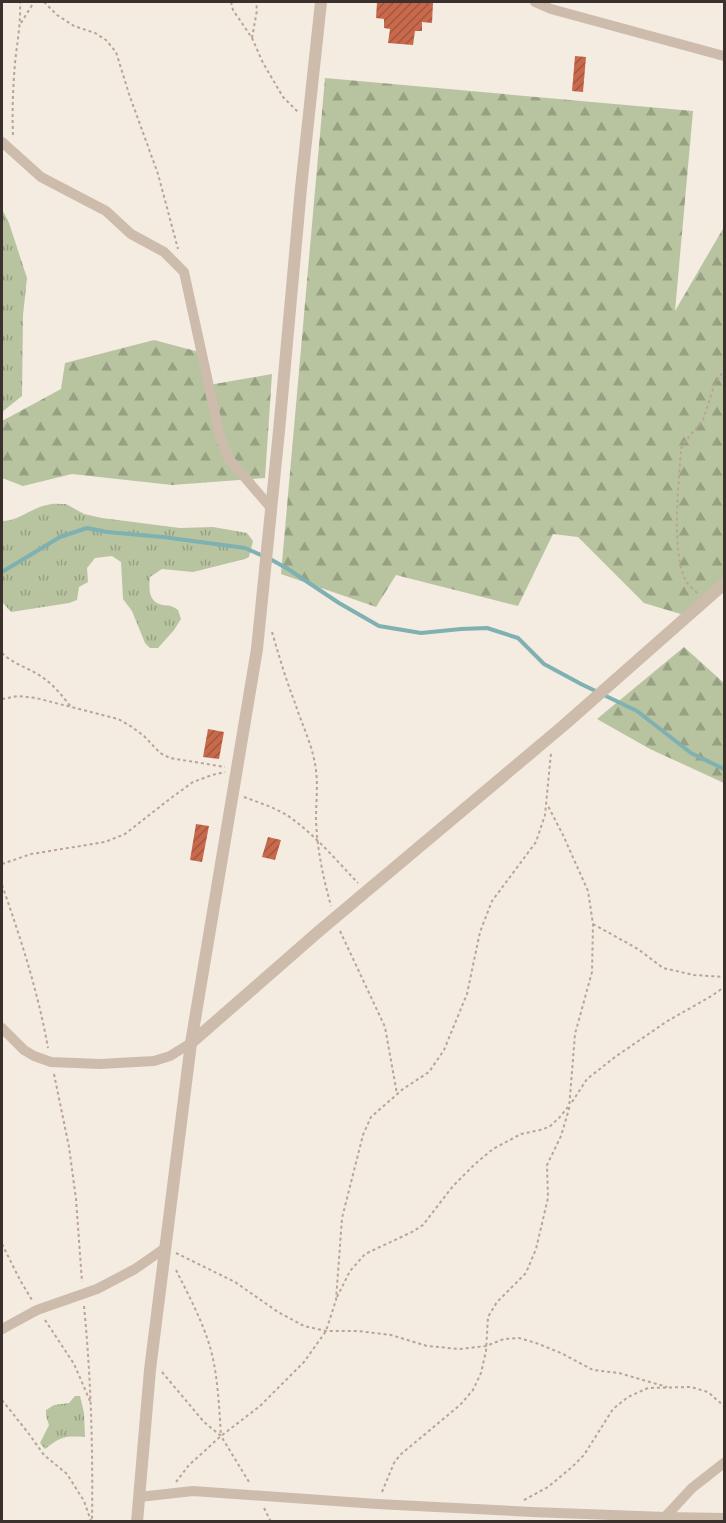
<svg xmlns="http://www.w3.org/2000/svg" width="726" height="1523" viewBox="0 0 726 1523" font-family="'DejaVu Sans',sans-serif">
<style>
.grass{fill:url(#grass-tufts)}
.forest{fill:url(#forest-firs)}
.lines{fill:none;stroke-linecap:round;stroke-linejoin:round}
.stream{stroke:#7fb0b2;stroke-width:4}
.building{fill:url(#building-hatch)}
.path{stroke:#b9a596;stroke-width:2;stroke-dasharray:3 3;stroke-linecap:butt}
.minor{stroke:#cdbbac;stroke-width:10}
.tertiary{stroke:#cdbbac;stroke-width:12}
</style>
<defs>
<pattern id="grass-tufts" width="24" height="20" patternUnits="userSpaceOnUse" patternTransform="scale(1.5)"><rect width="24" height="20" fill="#b8c4a0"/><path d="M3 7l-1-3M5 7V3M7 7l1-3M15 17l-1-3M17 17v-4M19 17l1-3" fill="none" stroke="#97a083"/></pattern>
<pattern id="forest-firs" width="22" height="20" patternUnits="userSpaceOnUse" patternTransform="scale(1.5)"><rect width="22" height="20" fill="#b8c4a0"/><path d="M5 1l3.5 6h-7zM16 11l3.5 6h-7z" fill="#97a083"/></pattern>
<pattern id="building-hatch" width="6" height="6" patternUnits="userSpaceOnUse" patternTransform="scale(1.5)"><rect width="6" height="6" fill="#c8694b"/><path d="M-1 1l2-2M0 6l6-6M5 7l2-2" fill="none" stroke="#a4573f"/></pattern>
</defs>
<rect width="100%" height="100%" fill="#f4ebe1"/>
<!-- grass -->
<g class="grass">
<path d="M 2,209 L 9,223 L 27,278 L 23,315 L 22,396 L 2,412 Z"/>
<path d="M 66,504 L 84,514 L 102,518 L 180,528 L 213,527 L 247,533 L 253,541 L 249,557 L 245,559 L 193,572 L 162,569 L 150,577 C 149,586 148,600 159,604 C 167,607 168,603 178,610 L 181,619 L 174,630 L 158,648 L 150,648 L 145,643 L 132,611 L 123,599 L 121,562 L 112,556 L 95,558 L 87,568 L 88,582 L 79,587 L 77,600 L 69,603 L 11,612 L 2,602 L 2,521 C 19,521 31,508 47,505 C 53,503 60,504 66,504 Z"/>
<path d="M 75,1396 L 80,1396 L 84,1413 L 85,1437 C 64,1436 62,1436 45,1449 L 40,1443 L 49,1425 L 46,1416 L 46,1410 L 54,1405 L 69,1403 Z"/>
</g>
<!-- forest -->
<g class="forest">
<path d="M 325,78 L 693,111 L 675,311 L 724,227 L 724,581 L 687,616 L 644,603 L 578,537 L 553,534 L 518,606 L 396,575 L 376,607 L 281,574 Z"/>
<path d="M 154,340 L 203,353 L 209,385 L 272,374 L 265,478 L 172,485 L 72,474 L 23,486 L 2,478 L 2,421 L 61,389 L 65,363 Z"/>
<path d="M 684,647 L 724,683 L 724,783 L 650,749 L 597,719 Z"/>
</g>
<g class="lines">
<!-- stream -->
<g class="stream">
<path d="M 270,559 L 288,569 L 339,603 L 379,626 L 421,633 L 461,629 L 487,628 L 518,638 L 544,664 L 581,684 L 637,711 L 691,753 L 724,769"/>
<path d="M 2,572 L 60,537 L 87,528 L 107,532 L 163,537 L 245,548 L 263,556"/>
</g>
</g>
<!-- building -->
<g class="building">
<path d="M 377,2 L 433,3 L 432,23 L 422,22 L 422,31 L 415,31 L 413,45 L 388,43 L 390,29 L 384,28 L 384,19 L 376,18 Z"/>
<path d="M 575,56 L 586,57 L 583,92 L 572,91 Z"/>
<path d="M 208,729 L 224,732 L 219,759 L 203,757 Z"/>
<path d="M 196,824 L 209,826 L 202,862 L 190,860 Z"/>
<path d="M 268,837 L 281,840 L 275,860 L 262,857 Z"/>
</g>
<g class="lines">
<!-- path -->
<g class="path">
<path d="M 44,2 L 57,15 L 74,26 L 95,33 L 106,40 L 116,52 L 129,94 L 158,174 L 178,249"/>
<path d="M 231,2 L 233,10 L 252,38 L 263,63 L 283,97 L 298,112"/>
<path d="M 21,23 L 34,2"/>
<path d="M 252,38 L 257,10 L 256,2"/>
<path d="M 13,135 C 12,111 13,87 15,63 C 17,43 21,23 20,2"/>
<path d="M 697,593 C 693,589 687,584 685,579 C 671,547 679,484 681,449 L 683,444 L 703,420 L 714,386 L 724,370"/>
<path d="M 272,632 C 279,656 286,680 295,703 C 301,722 310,740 314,759 C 319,780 316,799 316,819 C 317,849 323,877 331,906"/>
<path d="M 2,653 C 13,664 29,668 42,677 C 54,685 63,697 72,708"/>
<path d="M 2,699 L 18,696 L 36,698 L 118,719 L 132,727 L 144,736 L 160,753 L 170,758 L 225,767"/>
<path d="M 244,797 C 260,803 277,808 291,818 C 316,836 337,861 358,883"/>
<path d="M 2,864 L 31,854 L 105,842 L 125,834 L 171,798 L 193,782 L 212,775 L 225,772"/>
<path d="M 2,885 C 21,939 38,992 48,1048"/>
<path d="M 593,924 L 638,949 L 663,968 L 694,975 L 724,977"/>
<path d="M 340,931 L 385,1027 L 397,1094"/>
<path d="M 54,1074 L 69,1147 L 76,1199 L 82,1282"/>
<path d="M 572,1102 L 587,1079 L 615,1057 L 666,1022 L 713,995 L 724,987"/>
<path d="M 2,1244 L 20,1280 L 32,1300"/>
<path d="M 176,1253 L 235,1282 L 278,1312 L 304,1326 L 326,1331 L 358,1331 L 391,1335 L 427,1346 L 460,1349 L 486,1346 L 504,1339 L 519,1338 L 536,1343 L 561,1353 L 593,1370 L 619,1373 L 667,1387"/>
<path d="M 176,1270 C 188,1294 202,1320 210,1347 C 218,1375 219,1406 221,1436"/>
<path d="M 337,1297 L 350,1271 L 365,1254 L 412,1232 L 423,1225 L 453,1186 L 475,1164 L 493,1149 L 521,1134 L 540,1130 L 549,1127 L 559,1118 L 568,1107"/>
<path d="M 84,1306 C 91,1378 93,1449 92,1522"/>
<path d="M 45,1320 L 74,1364 L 90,1401"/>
<path d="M 162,1372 L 204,1422 L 221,1436 L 249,1482"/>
<path d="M 2,1400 L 29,1434 L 44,1455 L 67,1474 L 84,1501 L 91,1521"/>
<path d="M 176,1482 L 189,1465 L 221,1436 L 260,1406 L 304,1362 L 326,1331 L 336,1300 L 342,1218 L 363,1135 L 371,1117 L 403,1089 L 429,1072 L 444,1050 L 467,994 L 480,932 L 492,901 L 536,842 L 545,815 L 551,753"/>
<path d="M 382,1492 L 394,1463 L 400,1455 L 460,1405 L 473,1390 L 481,1373 L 486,1351 L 488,1317 L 497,1302 L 526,1273 L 536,1249 L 548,1198 L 547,1165 L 561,1136 L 569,1109 L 575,1034 L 592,972 L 593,924 L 588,891 L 563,835 L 547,804"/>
<path d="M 524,1500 L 548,1487 L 572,1467 L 584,1455 L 613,1409 L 628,1397 L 648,1388 L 691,1387 L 708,1392 L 724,1406"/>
<path d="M 264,1508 L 271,1522"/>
</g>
<!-- minor -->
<g class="minor">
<path d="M 535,2 L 551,9 L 724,56"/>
<path d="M 2,142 L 41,177 L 106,211 L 131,234 L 164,252 L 184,272 L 220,437 L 229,459 L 271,508"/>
<path d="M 2,1028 L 24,1050 L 34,1056 L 51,1062 L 100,1064 L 154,1061 L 170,1056 L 191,1043"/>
<path d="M 2,1329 L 37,1310 L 97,1289 L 135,1269 L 165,1248"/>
<path d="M 139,1497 L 193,1491 L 377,1504 L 532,1512 L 665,1517 L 692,1488 L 724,1463"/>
<path d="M 665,1517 L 724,1518"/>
</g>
<!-- tertiary -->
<g class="tertiary">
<path d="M 191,1043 L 318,932 L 563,726 L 724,584"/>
<path d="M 137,1522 L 150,1370 L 191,1043 L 257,649 L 279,431 L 301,188 L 321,2"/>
</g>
</g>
<!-- border -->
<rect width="726" height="1523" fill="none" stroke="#3b302b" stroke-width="6"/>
</svg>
